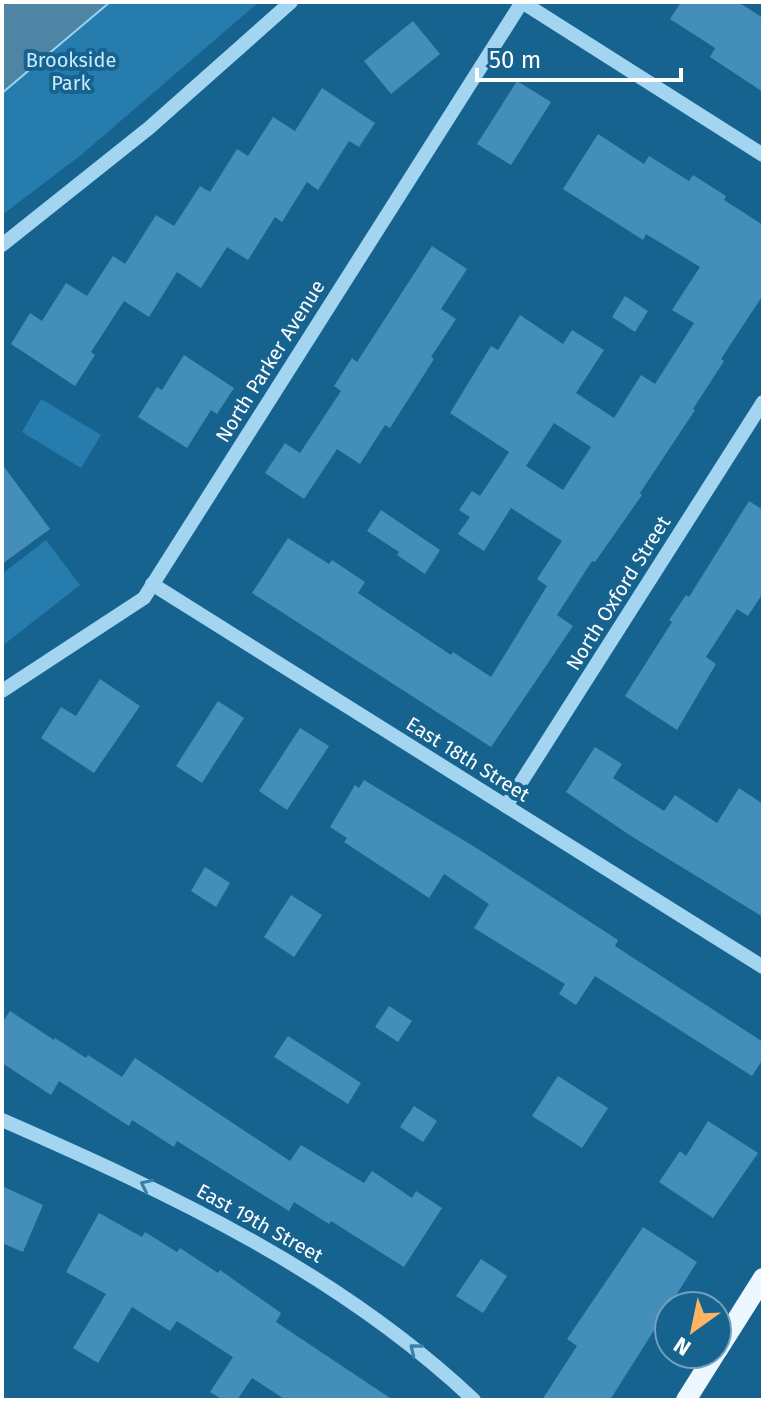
<svg xmlns="http://www.w3.org/2000/svg" width="765" height="1402" viewBox="0 0 765 1402" font-family="'Fira Sans',sans-serif">
<style>
.green{fill:#267dad}
.water{fill:#4e85a4;stroke:#96d3f3;stroke-width:2}
.building{fill:#448fba;fill-rule:evenodd}
.lines{fill:none;stroke-linecap:round;stroke-linejoin:round}
.minor{stroke:#a3d5f0;stroke-width:14}
.major{stroke:#ecf7ff;stroke-width:20}
.oneway{stroke:#3980a8}
.labels{text-anchor:middle;stroke-width:8;stroke-linejoin:round;paint-order:stroke}
.park-label{font-size:20px;fill:#caeafb;stroke:#166390}
.street-label{font-size:20px;fill:#fff;stroke:#166390}
</style>
<rect width="100%" height="100%" fill="#166390"/>
<!-- green -->
<g class="green">
<path d="M 2,2 L 259,2 L 81,155 L 2,215 Z"/>
<path d="M 41,399 L 101,435 L 81,468 L 22,432 Z"/>
<path d="M 46,540 L 80,585 L 2,646 L 2,574 Z"/>
</g>
<!-- water -->
<path class="water" d="M 2,2 L 110,2 L 2,93 Z"/>
<!-- building -->
<g class="building">
<path d="M 681,2 L 738,2 L 763,18 L 763,92 L 710,57 L 715,48 L 670,19 Z"/>
<path d="M 413,21 L 440,54 L 391,94 L 364,61 Z"/>
<path d="M 517,81 L 551,102 L 511,165 L 477,144 Z"/>
<path d="M 322,88 L 375,123 L 359,147 L 349,141 L 318,190 L 307,182 L 282,222 L 275,217 L 248,260 L 227,247 L 201,288 L 177,272 L 149,317 L 124,301 L 91,352 L 95,355 L 75,386 L 11,344 L 30,313 L 42,321 L 66,283 L 87,296 L 113,256 L 125,264 L 156,215 L 174,226 L 200,186 L 210,192 L 237,149 L 248,156 L 273,117 L 295,131 Z"/>
<path d="M 598,134 L 644,164 L 649,156 L 689,181 L 693,175 L 726,196 L 724,200 L 763,225 L 763,295 L 721,359 L 724,361 L 693,409 L 695,410 L 640,493 L 642,495 L 595,562 L 592,561 L 557,615 L 573,626 L 491,747 L 252,593 L 288,538 L 329,564 L 332,560 L 365,582 L 358,593 L 451,655 L 453,652 L 491,677 L 547,586 L 537,579 L 562,541 L 511,508 L 484,551 L 458,534 L 470,517 L 459,510 L 472,491 L 480,496 L 509,452 L 450,413 L 491,346 L 498,350 L 520,315 L 563,344 L 572,330 L 604,350 L 576,393 L 614,418 L 641,375 L 655,384 L 694,323 L 672,310 L 700,267 L 646,234 L 643,240 L 563,189 ZM 554,423 L 591,447 L 563,490 L 526,466 Z"/>
<path d="M 432,246 L 467,269 L 441,309 L 456,319 L 431,357 L 434,359 L 390,428 L 385,425 L 360,464 L 337,449 L 304,499 L 265,473 L 285,443 L 300,453 L 341,391 L 334,386 L 352,358 L 357,362 Z"/>
<path d="M 625,296 L 648,311 L 635,332 L 612,317 Z"/>
<path d="M 184,355 L 234,388 L 217,414 L 211,410 L 187,448 L 138,417 L 157,387 L 162,390 Z"/>
<path d="M 2,464 L 50,529 L 2,564 Z"/>
<path d="M 749,501 L 763,510 L 763,593 L 748,616 L 737,609 L 706,657 L 716,664 L 677,730 L 625,696 L 672,622 L 669,620 L 686,595 L 689,597 Z"/>
<path d="M 381,510 L 440,550 L 425,574 L 397,555 L 399,552 L 367,531 Z"/>
<path d="M 100,679 L 140,706 L 94,773 L 41,738 L 61,707 L 76,716 Z"/>
<path d="M 218,701 L 244,718 L 202,783 L 176,766 Z"/>
<path d="M 300,728 L 329,746 L 287,810 L 259,791 Z"/>
<path d="M 595,747 L 622,764 L 613,778 L 664,811 L 675,795 L 717,823 L 739,788 L 763,804 L 763,917 L 631,836 L 566,792 Z"/>
<path d="M 364,780 L 478,849 L 618,940 L 615,946 L 763,1042 L 763,1059 L 752,1076 L 595,976 L 576,1005 L 559,994 L 565,984 L 474,928 L 489,904 L 444,874 L 429,898 L 344,842 L 347,838 L 330,827 L 355,785 L 359,788 Z"/>
<path d="M 205,867 L 230,883 L 216,907 L 191,891 Z"/>
<path d="M 291,895 L 322,915 L 294,957 L 264,937 Z"/>
<path d="M 389,1006 L 412,1021 L 398,1042 L 375,1027 Z"/>
<path d="M 10,1011 L 54,1040 L 55,1038 L 86,1058 L 88,1055 L 122,1077 L 135,1058 L 290,1161 L 301,1145 L 364,1183 L 372,1171 L 412,1198 L 416,1191 L 442,1208 L 404,1267 L 331,1221 L 329,1224 L 294,1202 L 289,1211 L 177,1141 L 174,1147 L 132,1120 L 129,1126 L 59,1081 L 51,1095 L 2,1063 L 2,1023 Z"/>
<path d="M 288,1036 L 361,1083 L 348,1104 L 274,1057 Z"/>
<path d="M 558,1076 L 608,1108 L 582,1148 L 532,1116 Z"/>
<path d="M 414,1106 L 437,1121 L 423,1142 L 400,1127 Z"/>
<path d="M 708,1121 L 758,1153 L 713,1218 L 659,1182 L 680,1151 L 686,1156 Z"/>
<path d="M 2,1186 L 43,1205 L 23,1252 L 2,1243 Z"/>
<path d="M 99,1213 L 142,1237 L 145,1232 L 177,1252 L 180,1248 L 218,1273 L 220,1270 L 281,1313 L 276,1322 L 393,1400 L 286,1400 L 252,1378 L 237,1400 L 223,1400 L 210,1392 L 233,1357 L 177,1321 L 170,1331 L 132,1307 L 98,1363 L 73,1348 L 106,1294 L 66,1272 Z"/>
<path d="M 643,1227 L 697,1262 L 610,1400 L 542,1400 L 577,1346 L 567,1339 Z"/>
<path d="M 481,1259 L 507,1276 L 483,1313 L 456,1296 Z"/>
</g>
<g class="lines">
<!-- minor -->
<g class="minor">
<path d="M 2,245 L 149,128 L 291,2"/>
<path d="M 152,584 L 763,967"/>
<path d="M 2,691 L 144,598 L 522,2 L 763,155"/>
<path d="M 506,806 L 763,402"/>
<path d="M 2,1120 C 171,1194 338,1272 474,1400"/>
</g>
<!-- major -->
<g class="major">
<path d="M 717,1351 L 763,1278"/>
<path d="M 686,1400 L 715,1354"/>
</g>
</g>
<!-- one-way arrows -->
<defs><path id="oneway-chevron" d="M-2-3.5L2.5 0L-2 3.5" fill="none" stroke-width="1.6" stroke-linecap="round" stroke-linejoin="round" transform="scale(2)"/></defs>
<g class="oneway">
<use href="#oneway-chevron" transform="translate(146 1185) rotate(-154)"/>
<use href="#oneway-chevron" transform="translate(415 1349) rotate(-141)"/>
</g>
<g class="labels">
<!-- park labels -->
<g class="park-label">
<text x="71" y="67">Brookside<tspan x="71" dy="23">Park</tspan></text>
</g>
<!-- street labels -->
<g class="street-label">
<text transform="translate(270 361) rotate(-58)" y="7">North Parker Avenue</text>
<text transform="translate(618 593) rotate(-58)" y="7">North Oxford Street</text>
<text transform="translate(468 759) rotate(32)" y="7">East 18th Street</text>
<text transform="translate(260 1223) rotate(29)" y="7">East 19th Street</text>
</g>
</g>
<!-- border -->
<rect width="765" height="1402" fill="none" stroke="#ffffff" stroke-width="8"/>
<!-- north arrow -->
<g transform="translate(693 1330) rotate(213)"><circle r="38" fill="#166390" stroke="#73a1bc" stroke-width="2"/>
<path d="M0-6L14 30L0 20L-14 30Z" fill="#ffb462"/>
<text y="-12" font-size="22" font-weight="bold" text-anchor="middle" fill="#ffffff">N</text>
</g>
<!-- scale -->
<path d="M477 68v12h204v-12" fill="none" stroke="#ffffff" stroke-width="4"/>
<text x="489" y="68" font-size="24" fill="#ffffff" stroke="#166390" stroke-width="6" paint-order="stroke">50 m</text>
</svg>
